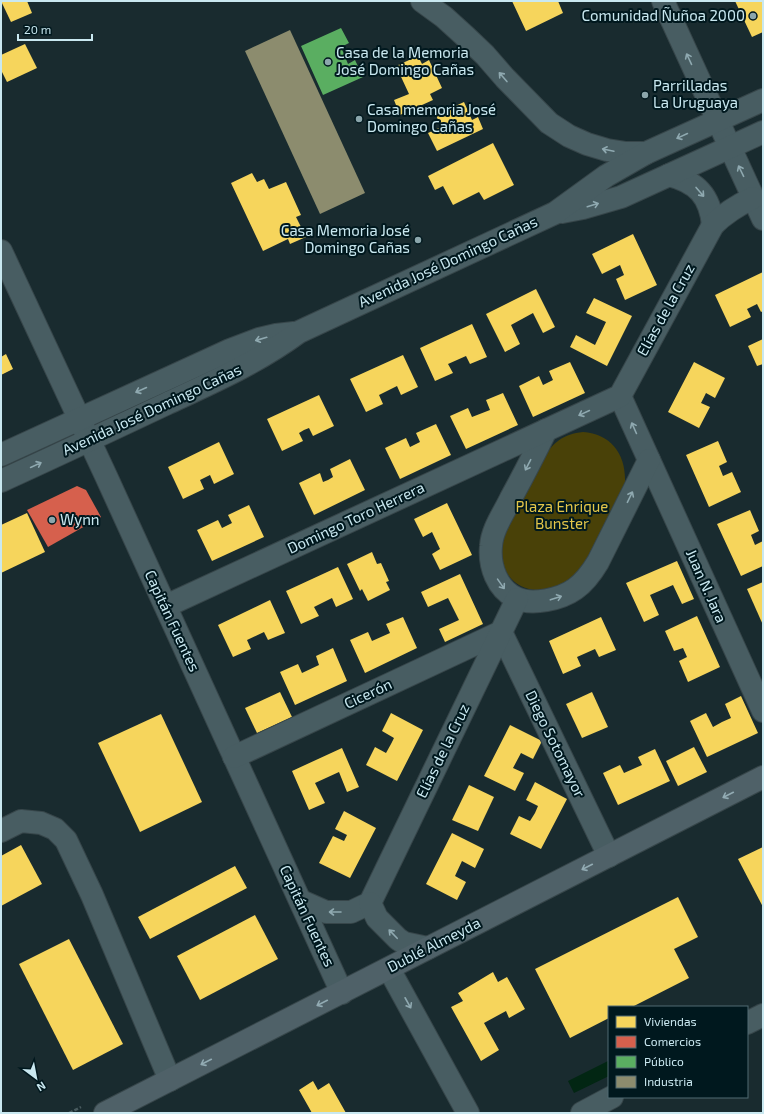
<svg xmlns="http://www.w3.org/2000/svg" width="764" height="1114" viewBox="0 0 764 1114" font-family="'Exo 2',sans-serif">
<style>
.green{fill:#494108}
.water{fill:#022613}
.homes{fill:#f6d55c}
.shops{fill:#d6604d}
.public{fill:#5aae61}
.industry{fill:#8c8c6e}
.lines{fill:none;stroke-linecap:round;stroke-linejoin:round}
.minor-casing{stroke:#37464a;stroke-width:24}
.major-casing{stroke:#37464a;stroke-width:24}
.path{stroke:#495b5f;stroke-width:2.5;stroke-dasharray:4 2;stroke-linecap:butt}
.minor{stroke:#485d62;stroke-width:22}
.major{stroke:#4f6168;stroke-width:22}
.oneway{stroke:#8fa9b0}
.oneway2{stroke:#92abb3}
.poi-dot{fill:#8ba6ac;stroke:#00181e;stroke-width:1.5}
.labels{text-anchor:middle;stroke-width:4;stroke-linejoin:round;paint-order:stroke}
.poi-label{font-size:15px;fill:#c9e8f0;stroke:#00181e;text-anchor:start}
.street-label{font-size:15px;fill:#c9e8f0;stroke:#00181e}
.park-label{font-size:15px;fill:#e3c649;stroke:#00181e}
</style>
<rect width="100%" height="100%" fill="#192b2f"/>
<!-- green -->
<path class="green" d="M 583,432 C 611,434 626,454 625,482 C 617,500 608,517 600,534 C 594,547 588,561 579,571 C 564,589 536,597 516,583 C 502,572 500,556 503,539 C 504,531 510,522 514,515 C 524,496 533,477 543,458 C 554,442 563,434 583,432 Z"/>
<!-- water -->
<path class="water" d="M 608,1061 L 609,1063 L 609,1076 L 574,1093 L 568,1081 Z"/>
<!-- homes -->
<g class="homes">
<path d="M 1,1 L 27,1 L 32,13 L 11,22 Z"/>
<path d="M 512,1 L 558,1 L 563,13 L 526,31 Z"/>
<path d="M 735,1 L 763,1 L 763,32 L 752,37 Z"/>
<path d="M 25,44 L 37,68 L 7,82 L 1,70 L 1,55 Z"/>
<path d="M 418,56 L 422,64 L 429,60 L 442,88 L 430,94 L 433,100 L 400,115 L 394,100 L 409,94 L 396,66 Z"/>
<path d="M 464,102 L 472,120 L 478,117 L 483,129 L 437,151 L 428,133 L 441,127 L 436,115 Z"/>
<path d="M 493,143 L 514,185 L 484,200 L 479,192 L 453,205 L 443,186 L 435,190 L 428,176 Z"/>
<path d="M 252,173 L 257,182 L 264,179 L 269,189 L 286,182 L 301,215 L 296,217 L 306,237 L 290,244 L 288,239 L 263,251 L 231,183 Z"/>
<path d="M 633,234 L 657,285 L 625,300 L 616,279 L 624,275 L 620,265 L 602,274 L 592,254 Z"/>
<path d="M 763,272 L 763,311 L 761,312 L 757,304 L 747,309 L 751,317 L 730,327 L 715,295 Z"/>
<path d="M 536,289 L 555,327 L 543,333 L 533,313 L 511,325 L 520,344 L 505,352 L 486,314 Z"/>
<path d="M 594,298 L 632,316 L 607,366 L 570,347 L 576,335 L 595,345 L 606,322 L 586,313 Z"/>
<path d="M 472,324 L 487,357 L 470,364 L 466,356 L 448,364 L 453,373 L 435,381 L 420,348 Z"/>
<path d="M 763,339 L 763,364 L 757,366 L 748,346 Z"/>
<path d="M 6,354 L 13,369 L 1,375 L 1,357 Z"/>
<path d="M 403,355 L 418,387 L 401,395 L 397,386 L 379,395 L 383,404 L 366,412 L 350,379 Z"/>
<path d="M 570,362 L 585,393 L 533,417 L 519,386 L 539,376 L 543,385 L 553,380 L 549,371 Z"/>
<path d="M 694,362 L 725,378 L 715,398 L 706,393 L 701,403 L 710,407 L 699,428 L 668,412 Z"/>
<path d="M 503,393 L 518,425 L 466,449 L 450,416 L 468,408 L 472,417 L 490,410 L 486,400 Z"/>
<path d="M 319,395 L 334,426 L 313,436 L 309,428 L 304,430 L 299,433 L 303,441 L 282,451 L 267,419 Z"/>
<path d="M 436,424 L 451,455 L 400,479 L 385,448 L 406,438 L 410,447 L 420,442 L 416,433 Z"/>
<path d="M 718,441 L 727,462 L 719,466 L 723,476 L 732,472 L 741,492 L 709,507 L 686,455 Z"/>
<path d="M 219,442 L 234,474 L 214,484 L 210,475 L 200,480 L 204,489 L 183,499 L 168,467 Z"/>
<path d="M 350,459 L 365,490 L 314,515 L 299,483 L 320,473 L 323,482 L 328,480 L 333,477 L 330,469 Z"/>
<path d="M 447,503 L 472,555 L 440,570 L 432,554 L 440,549 L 432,532 L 423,537 L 414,519 Z"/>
<path d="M 249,505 L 264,537 L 212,561 L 197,530 L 218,520 L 222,528 L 232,523 L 228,515 Z"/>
<path d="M 750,510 L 759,531 L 751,535 L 755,545 L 763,541 L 763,566 L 741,576 L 717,524 Z"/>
<path d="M 27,513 L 45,552 L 1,573 L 1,525 Z"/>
<path d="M 372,552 L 377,564 L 381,563 L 389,581 L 386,582 L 390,590 L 368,601 L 362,589 L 360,591 L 347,564 Z"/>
<path d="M 677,561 L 694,599 L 682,604 L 673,585 L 650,595 L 659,615 L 644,622 L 626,583 Z"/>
<path d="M 338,567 L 353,599 L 336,607 L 332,598 L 314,607 L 319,616 L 301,624 L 286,591 Z"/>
<path d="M 460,574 L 483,624 L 445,642 L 439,629 L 459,620 L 448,598 L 428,607 L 421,592 Z"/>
<path d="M 763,582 L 763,625 L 747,589 Z"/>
<path d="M 270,600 L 285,633 L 268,640 L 264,632 L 247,640 L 251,649 L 233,657 L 218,625 Z"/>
<path d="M 697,616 L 720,667 L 688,682 L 679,661 L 687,657 L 683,648 L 674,651 L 665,631 Z"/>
<path d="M 403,617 L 417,648 L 365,673 L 350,640 L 368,632 L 372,641 L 390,633 L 386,624 Z"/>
<path d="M 601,617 L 616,650 L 599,657 L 595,649 L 577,657 L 581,666 L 563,674 L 549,641 Z"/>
<path d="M 333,648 L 347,681 L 295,705 L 280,672 L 298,664 L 302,673 L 319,665 L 316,656 Z"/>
<path d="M 280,692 L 292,717 L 257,733 L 245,708 Z"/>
<path d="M 592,692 L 608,727 L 582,738 L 566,704 Z"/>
<path d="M 741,696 L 758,733 L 707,757 L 690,721 L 706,713 L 713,727 L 722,722 L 731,718 L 725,704 Z"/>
<path d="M 391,713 L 423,730 L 397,781 L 366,765 L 375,747 L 386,753 L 391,744 L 394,738 L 382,731 Z"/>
<path d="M 161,714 L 202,802 L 140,832 L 98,743 Z"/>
<path d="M 510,725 L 542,741 L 533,759 L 521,753 L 513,768 L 524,773 L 515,791 L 484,776 Z"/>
<path d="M 694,747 L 707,772 L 678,786 L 666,761 Z"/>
<path d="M 342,748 L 359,787 L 347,792 L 339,772 L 315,783 L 325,803 L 309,810 L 292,771 Z"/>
<path d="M 655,749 L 670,781 L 618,805 L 603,773 L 620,765 L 624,773 L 642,765 L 638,757 Z"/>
<path d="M 535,782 L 567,799 L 541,849 L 510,834 L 519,816 L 530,821 L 535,813 L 538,806 L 526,800 Z"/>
<path d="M 469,785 L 494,797 L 478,831 L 452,820 Z"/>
<path d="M 344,811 L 376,828 L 350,878 L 319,863 L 333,836 L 344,841 L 347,835 L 335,829 Z"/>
<path d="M 452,833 L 484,849 L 475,868 L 462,861 L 455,876 L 466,882 L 457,900 L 426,884 Z"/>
<path d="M 21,845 L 42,884 L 1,906 L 1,856 Z"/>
<path d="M 763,847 L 763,907 L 738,859 Z"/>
<path d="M 235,866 L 247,888 L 150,939 L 138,917 Z"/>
<path d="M 678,897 L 698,937 L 674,949 L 689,978 L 632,1007 L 609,1007 L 609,1018 L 570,1038 L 535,969 Z"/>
<path d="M 255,915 L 278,959 L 200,1000 L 177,956 Z"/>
<path d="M 69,939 L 123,1044 L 73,1070 L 19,964 Z"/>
<path d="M 493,972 L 498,982 L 507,977 L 525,1009 L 509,1018 L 506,1011 L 484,1023 L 499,1050 L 481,1061 L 451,1007 L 463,1001 L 458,993 Z"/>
<path d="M 313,1081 L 318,1090 L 329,1083 L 346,1113 L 312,1113 L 299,1090 Z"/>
</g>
<!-- shops -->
<path class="shops" d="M 77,486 L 86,490 L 101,517 L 48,547 L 27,510 Z"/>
<!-- public -->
<path class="public" d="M 341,28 L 349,43 L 341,47 L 348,64 L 355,60 L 363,77 L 323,95 L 301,46 Z"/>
<!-- industry -->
<path class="industry" d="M 290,30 L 365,193 L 320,214 L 245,51 Z"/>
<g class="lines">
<!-- minor casing -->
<g class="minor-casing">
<g id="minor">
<path d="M 422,1 L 444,17 L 466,37 L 485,55 L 505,78 L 549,123 L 569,136 L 587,144 L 607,150 L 626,153 L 646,153"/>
<path d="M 663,1 L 763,219"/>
<path d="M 669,175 C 697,182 710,196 713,225"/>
<path d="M 562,212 L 583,208 L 621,197 L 702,160 L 763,132"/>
<path d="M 1,251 L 106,476 L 342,993"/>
<path d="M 620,396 L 763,711"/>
<path d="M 546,430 C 535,453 523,476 511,498 C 504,513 492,529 491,546 C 489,566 497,589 516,598 C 532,606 561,599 575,589 C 585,582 592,572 598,562 L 649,460"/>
<path d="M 1,455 L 230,350 L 259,339 L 276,335 L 294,333"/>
<path d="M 1,481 C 56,456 111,430 166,404 C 213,382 257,363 299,332 L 555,213 L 606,176 L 646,153 L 763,100"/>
<path d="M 166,606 L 620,396 L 713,225 C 725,213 738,205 753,198"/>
<path d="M 234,757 L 501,632 L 609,856"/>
<path d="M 1,831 L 21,821 L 41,823 L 55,829 L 66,840 L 92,895 L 170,1080"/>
<path d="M 301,901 L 326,912 L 351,912 L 370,903 L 517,599"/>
<path d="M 370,903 L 377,918 L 398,939 L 404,943 L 428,948"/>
<path d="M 389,969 L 468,1113"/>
<path d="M 747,1023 L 763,1015"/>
<path d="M 582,1113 L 612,1097"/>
</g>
</g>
<!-- major casing -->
<g class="major-casing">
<path id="major" d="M 105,1113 L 763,777"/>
</g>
<!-- path -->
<path class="path" d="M 69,1113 L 81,1107"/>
<!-- minor -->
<use href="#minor" class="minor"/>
<!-- major -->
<use href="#major" class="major"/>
</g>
<!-- one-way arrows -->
<defs><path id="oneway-shaft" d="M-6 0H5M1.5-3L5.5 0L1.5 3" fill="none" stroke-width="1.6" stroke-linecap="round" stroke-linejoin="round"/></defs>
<g class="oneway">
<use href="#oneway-shaft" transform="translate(689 59) rotate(-115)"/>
<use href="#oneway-shaft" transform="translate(503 77) rotate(-131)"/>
<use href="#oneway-shaft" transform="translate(682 136) rotate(155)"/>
<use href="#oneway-shaft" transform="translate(608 150) rotate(-168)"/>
<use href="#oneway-shaft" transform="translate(741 171) rotate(-116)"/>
<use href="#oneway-shaft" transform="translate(700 192) rotate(49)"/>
<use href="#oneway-shaft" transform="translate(593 205) rotate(-17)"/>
<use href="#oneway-shaft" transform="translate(261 339) rotate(164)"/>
<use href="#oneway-shaft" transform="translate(141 390) rotate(156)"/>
<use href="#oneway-shaft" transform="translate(584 413) rotate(155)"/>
<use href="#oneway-shaft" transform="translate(634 428) rotate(-114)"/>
<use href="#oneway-shaft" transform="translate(36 465) rotate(-25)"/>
<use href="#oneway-shaft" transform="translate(528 465) rotate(117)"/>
<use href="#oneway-shaft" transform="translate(630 497) rotate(-64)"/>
<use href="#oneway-shaft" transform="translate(501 584) rotate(55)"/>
<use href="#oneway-shaft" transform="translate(556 598) rotate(-18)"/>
<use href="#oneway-shaft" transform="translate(335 912) rotate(-180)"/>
<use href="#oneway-shaft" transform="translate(393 934) rotate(-134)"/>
<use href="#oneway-shaft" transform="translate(408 1003) rotate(61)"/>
</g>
<g class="oneway2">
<use href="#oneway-shaft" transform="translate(728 795) rotate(153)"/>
<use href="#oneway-shaft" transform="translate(587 867) rotate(153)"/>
<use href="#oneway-shaft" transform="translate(322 1003) rotate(153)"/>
<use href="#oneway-shaft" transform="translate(206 1062) rotate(153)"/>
</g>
<!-- markers -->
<g class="poi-dot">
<circle cx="753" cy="16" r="4"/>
<circle cx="328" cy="62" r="4"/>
<circle cx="645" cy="95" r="4"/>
<circle cx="359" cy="119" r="4"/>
<circle cx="418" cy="240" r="4"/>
<circle cx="52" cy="520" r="4"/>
</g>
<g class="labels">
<!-- poi labels -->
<g class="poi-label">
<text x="745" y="21" text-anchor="end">Comunidad Ñuñoa 2000</text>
<text x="336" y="58">Casa de la Memoria<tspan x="336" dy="17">José Domingo Cañas</tspan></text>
<text x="653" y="91">Parrilladas<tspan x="653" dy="17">La Uruguaya</tspan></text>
<text x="367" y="115">Casa memoria José<tspan x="367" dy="17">Domingo Cañas</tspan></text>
<text x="410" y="236" text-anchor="end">Casa Memoria José<tspan x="410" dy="17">Domingo Cañas</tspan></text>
<text x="60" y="525">Wynn</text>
</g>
<!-- street labels -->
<g class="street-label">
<text transform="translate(448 262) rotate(-25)" y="5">Avenida José Domingo Cañas</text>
<text transform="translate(666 310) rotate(-61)" y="5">Elías de la Cruz</text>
<text transform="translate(152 410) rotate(-25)" y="5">Avenida José Domingo Cañas</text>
<text transform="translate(356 518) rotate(-25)" y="5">Domingo Toro Herrera</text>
<text transform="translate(706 586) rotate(66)" y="5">Juan N. Jara</text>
<text transform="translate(172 621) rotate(65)" y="5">Capitán Fuentes</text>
<text transform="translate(368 694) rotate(-25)" y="5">Cicerón</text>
<text transform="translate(555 744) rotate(64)" y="5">Diego Sotomayor</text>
<text transform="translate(443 751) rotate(-64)" y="5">Elías de la Cruz</text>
<text transform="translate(307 916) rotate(65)" y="5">Capitán Fuentes</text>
<text transform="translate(434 945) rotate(-27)" y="5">Dublé Almeyda</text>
</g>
<!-- park labels -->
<g class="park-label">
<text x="562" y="512">Plaza Enrique<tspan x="562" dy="17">Bunster</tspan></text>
</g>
</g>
<!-- border -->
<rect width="764" height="1114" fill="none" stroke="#c9e8f0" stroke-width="4"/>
<!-- legend -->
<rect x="608" y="1006" width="140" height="92" fill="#00181e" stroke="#506b72"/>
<rect x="616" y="1016" width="20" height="12" fill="#f6d55c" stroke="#506b72"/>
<text x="644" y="1026" font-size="12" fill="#c9e8f0">Viviendas</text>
<rect x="616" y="1036" width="20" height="12" fill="#d6604d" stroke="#506b72"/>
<text x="644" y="1046" font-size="12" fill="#c9e8f0">Comercios</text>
<rect x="616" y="1056" width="20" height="12" fill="#5aae61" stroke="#506b72"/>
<text x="644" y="1066" font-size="12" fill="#c9e8f0">Público</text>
<rect x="616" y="1076" width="20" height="12" fill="#8c8c6e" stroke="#506b72"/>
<text x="644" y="1086" font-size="12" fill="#c9e8f0">Industria</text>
<!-- north arrow -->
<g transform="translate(36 1078) rotate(148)" stroke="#00181e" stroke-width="3" paint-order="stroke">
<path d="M0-3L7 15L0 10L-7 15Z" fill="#c9e8f0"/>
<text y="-6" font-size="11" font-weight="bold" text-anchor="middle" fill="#c9e8f0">N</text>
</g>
<!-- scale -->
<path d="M18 34v6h74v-6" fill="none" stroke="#c9e8f0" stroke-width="2"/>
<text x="24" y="34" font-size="12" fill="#c9e8f0" stroke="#00181e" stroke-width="3" paint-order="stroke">20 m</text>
</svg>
